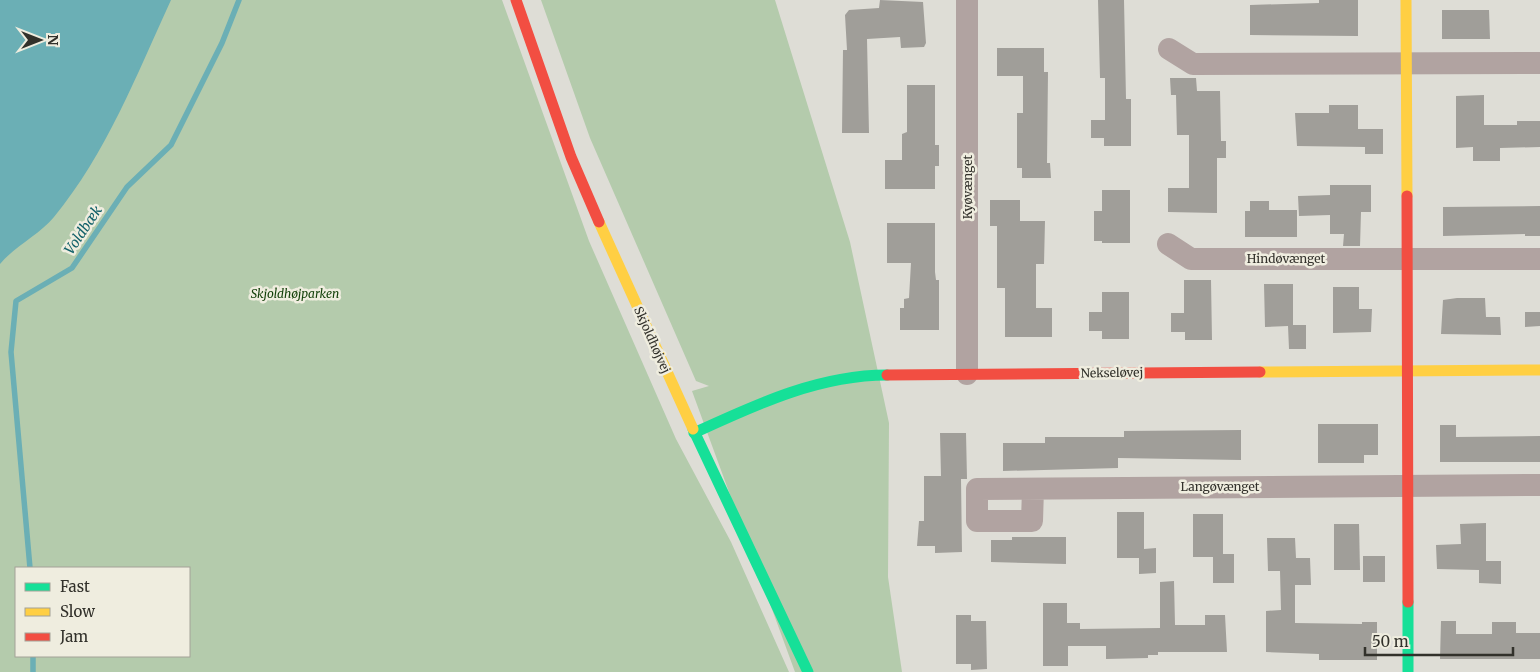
<svg xmlns="http://www.w3.org/2000/svg" width="1540" height="672" viewBox="0 0 1540 672" font-family="Merriweather,serif">
<style>
.green{fill:#b4cbac;fill-rule:evenodd}
.water{fill:#6bafb5}
.lines{fill:none;stroke-linecap:round;stroke-linejoin:round}
.stream{stroke:#6bafb5;stroke-width:5.5}
.building{fill:#a09e99}
.street{stroke:#b1a3a1;stroke-width:22}
.fast{stroke:#16e098;stroke-width:11}
.slow{stroke:#ffcf43;stroke-width:11}
.jam{stroke:#f24e42;stroke-width:11}
.labels{text-anchor:middle;stroke-width:5;stroke-linejoin:round;paint-order:stroke}
.street-label{font-size:12px;fill:#32312b;stroke:#efeddf}
.park-label{font-size:12px;font-style:italic;fill:#113f08;stroke:#efeddf}
.water-label{font-size:14px;font-style:italic;fill:#116069;stroke:#efeddf}
</style>
<rect width="100%" height="100%" fill="#deddd6"/>
<!-- green -->
<g class="green">
<path d="M 0,0 L 502,0 L 589,241 L 676,439 L 731,542 L 789,672 L 0,672 ZM 16,568 L 189,568 L 189,656 L 16,656 Z"/>
<path d="M 541,0 L 775,0 L 850,242 L 889,423 L 888,577 L 902,672 L 795,672 L 692,391 L 709,386 L 696,381 L 590,138 Z"/>
</g>
<!-- water -->
<path class="water" d="M 0,0 L 171,0 C 137,74 106,154 54,217 C 39,235 15,246 0,264 Z"/>
<g class="lines">
<!-- stream -->
<g class="stream">
<path d="M 30,568 L 11,352 L 16,301 L 72,268 L 127,187 L 171,145 L 222,43 L 239,0"/>
<path d="M 33,672 L 33,656"/>
</g>
</g>
<!-- building -->
<g class="building">
<path d="M 880,0 L 923,2 L 926,43 L 924,47 L 901,48 L 900,37 L 867,39 L 869,133 L 842,133 L 843,50 L 847,50 L 845,15 L 849,10 L 879,8 Z"/>
<path d="M 1098,0 L 1124,0 L 1126,99 L 1131,99 L 1131,146 L 1104,146 L 1104,138 L 1091,138 L 1091,120 L 1105,120 L 1105,78 L 1100,78 Z"/>
<path d="M 1319,0 L 1358,0 L 1358,36 L 1250,35 L 1250,5 L 1319,3 Z"/>
<path d="M 1442,10 L 1489,10 L 1490,39 L 1442,39 Z"/>
<path d="M 997,48 L 1044,48 L 1044,72 L 1048,72 L 1047,163 L 1050,163 L 1051,178 L 1022,178 L 1022,168 L 1017,168 L 1017,113 L 1023,113 L 1023,76 L 997,76 Z"/>
<path d="M 1170,78 L 1196,78 L 1197,91 L 1220,91 L 1221,141 L 1226,141 L 1226,158 L 1217,158 L 1217,213 L 1168,212 L 1168,188 L 1189,188 L 1189,135 L 1177,135 L 1176,95 L 1171,95 Z"/>
<path d="M 907,85 L 935,85 L 935,145 L 939,145 L 939,166 L 935,166 L 935,189 L 885,189 L 885,160 L 902,160 L 902,134 L 907,132 Z"/>
<path d="M 1484,95 L 1484,125 L 1517,125 L 1517,121 L 1540,121 L 1540,147 L 1500,148 L 1500,161 L 1473,161 L 1473,147 L 1456,148 L 1456,96 Z"/>
<path d="M 1329,105 L 1358,105 L 1358,129 L 1383,129 L 1383,154 L 1365,154 L 1365,147 L 1297,146 L 1295,113 L 1329,113 Z"/>
<path d="M 1330,185 L 1371,185 L 1371,212 L 1361,212 L 1360,246 L 1343,246 L 1344,234 L 1330,234 L 1330,215 L 1299,216 L 1298,196 L 1330,195 Z"/>
<path d="M 1102,190 L 1130,190 L 1130,243 L 1102,243 L 1102,241 L 1094,241 L 1094,211 L 1102,211 Z"/>
<path d="M 990,200 L 1020,200 L 1020,221 L 1045,221 L 1044,264 L 1036,264 L 1036,308 L 1052,308 L 1052,337 L 1005,337 L 1005,288 L 997,288 L 997,226 L 990,226 Z"/>
<path d="M 1250,201 L 1269,201 L 1269,210 L 1297,210 L 1297,237 L 1245,237 L 1245,211 L 1250,211 Z"/>
<path d="M 1540,206 L 1540,236 L 1525,236 L 1525,234 L 1443,236 L 1443,207 Z"/>
<path d="M 887,223 L 935,223 L 935,272 L 936,280 L 939,280 L 939,330 L 900,330 L 900,308 L 904,308 L 904,299 L 909,298 L 911,263 L 887,263 Z"/>
<path d="M 1184,280 L 1211,280 L 1212,340 L 1185,340 L 1185,332 L 1171,332 L 1171,313 L 1184,313 Z"/>
<path d="M 1264,284 L 1293,284 L 1293,325 L 1306,325 L 1306,349 L 1289,349 L 1288,326 L 1265,327 Z"/>
<path d="M 1333,287 L 1359,287 L 1359,309 L 1372,309 L 1371,332 L 1333,333 Z"/>
<path d="M 1102,292 L 1129,292 L 1129,339 L 1102,339 L 1102,331 L 1089,331 L 1089,312 L 1102,312 Z"/>
<path d="M 1457,298 L 1485,298 L 1486,317 L 1500,317 L 1501,335 L 1441,334 L 1443,300 Z"/>
<path d="M 1525,312 L 1540,312 L 1540,326 L 1525,327 Z"/>
<path d="M 1318,424 L 1378,424 L 1378,455 L 1364,455 L 1364,463 L 1318,463 Z"/>
<path d="M 1440,425 L 1456,425 L 1456,437 L 1540,436 L 1540,462 L 1440,462 Z"/>
<path d="M 1241,430 L 1241,460 L 1118,458 L 1118,468 L 1003,471 L 1003,443 L 1045,443 L 1045,437 L 1124,437 L 1124,431 Z"/>
<path d="M 940,433 L 966,433 L 967,479 L 961,479 L 962,552 L 935,553 L 935,546 L 917,546 L 919,521 L 924,521 L 924,476 L 941,476 Z"/>
<path d="M 1117,512 L 1144,512 L 1144,549 L 1156,548 L 1156,573 L 1139,574 L 1139,558 L 1117,558 Z"/>
<path d="M 1193,514 L 1223,514 L 1223,554 L 1234,554 L 1234,583 L 1213,583 L 1213,557 L 1193,557 Z"/>
<path d="M 1486,523 L 1486,561 L 1501,561 L 1501,584 L 1479,583 L 1479,570 L 1437,569 L 1436,545 L 1461,544 L 1460,524 Z"/>
<path d="M 1334,524 L 1359,524 L 1360,570 L 1334,570 Z"/>
<path d="M 1012,537 L 1066,537 L 1066,564 L 991,562 L 991,540 L 1012,540 Z"/>
<path d="M 1267,538 L 1295,538 L 1296,558 L 1310,558 L 1311,585 L 1295,585 L 1295,623 L 1362,624 L 1362,622 L 1377,622 L 1377,660 L 1319,660 L 1319,654 L 1266,652 L 1266,611 L 1281,610 L 1280,571 L 1268,571 Z"/>
<rect x="1363" y="556" width="22" height="26"/>
<path d="M 1174,581 L 1175,625 L 1205,625 L 1205,615 L 1225,615 L 1227,652 L 1158,652 L 1158,655 L 1148,655 L 1148,658 L 1106,659 L 1106,646 L 1068,646 L 1068,666 L 1043,666 L 1043,603 L 1067,603 L 1067,623 L 1080,623 L 1080,629 L 1160,628 L 1160,582 Z"/>
<path d="M 956,615 L 971,615 L 971,621 L 986,621 L 987,669 L 971,670 L 971,664 L 956,664 Z"/>
<path d="M 1441,621 L 1456,621 L 1456,634 L 1492,634 L 1492,622 L 1516,622 L 1516,633 L 1540,633 L 1540,659 L 1440,659 Z"/>
</g>
<g class="lines">
<!-- street -->
<g class="street">
<path d="M 1169,49 L 1193,64 L 1540,63"/>
<path d="M 1168,244 L 1191,259 L 1540,259"/>
<path d="M 967,374 L 967,0"/>
<path d="M 1033,489 L 1032,521 L 977,521 L 977,489 L 1540,485"/>
</g>
<!-- fast -->
<g class="fast">
<path d="M 693,429 L 808,672"/>
<path d="M 694,433 C 755,405 818,375 887,375"/>
<path d="M 1408,602 L 1408,672"/>
</g>
<!-- slow -->
<g class="slow">
<path d="M 1406,0 L 1407,196"/>
<path d="M 599,222 L 693,429"/>
<path d="M 1260,372 L 1540,370"/>
</g>
<!-- jam -->
<g class="jam">
<path d="M 516,0 L 571,157 L 599,222"/>
<path d="M 1407,196 L 1408,602"/>
<path d="M 887,375 L 1260,372"/>
</g>
</g>
<g class="labels">
<!-- street labels -->
<g class="street-label">
<text transform="translate(968 187) rotate(-90)" y="4">Kyøvænget</text>
<text x="1286" y="263">Hindøvænget</text>
<text transform="translate(652 340) rotate(66)" y="4">Skjoldhøjvej</text>
<text transform="translate(1112 373) rotate(-1)" y="4">Nekseløvej</text>
<text x="1220" y="491">Langøvænget</text>
</g>
<!-- park labels -->
<g class="park-label">
<text x="295" y="298">Skjoldhøjparken</text>
</g>
<!-- water labels -->
<g class="water-label">
<text transform="translate(83 230) rotate(-56)" y="5">Voldbæk</text>
</g>
</g>
<!-- legend -->
<rect x="15" y="567" width="175" height="90" fill="#efeddf" stroke="#a3a297"/>
<rect x="25" y="583" width="25" height="8" fill="#16e098" stroke="#a3a297"/>
<text x="60" y="592" font-size="15" fill="#32312b">Fast</text>
<rect x="25" y="608" width="25" height="8" fill="#ffcf43" stroke="#a3a297"/>
<text x="60" y="617" font-size="15" fill="#32312b">Slow</text>
<rect x="25" y="633" width="25" height="8" fill="#f24e42" stroke="#a3a297"/>
<text x="60" y="642" font-size="15" fill="#32312b">Jam</text>
<!-- north arrow -->
<g transform="translate(40 40) rotate(90)" stroke="#efeddf" stroke-width="4" paint-order="stroke">
<path d="M0-4L9 19L0 12L-9 19Z" fill="#32312b"/>
<text y="-8" font-size="14" font-weight="bold" text-anchor="middle" fill="#32312b">N</text>
</g>
<!-- scale -->
<path d="M1365 647v8h148v-8" fill="none" stroke="#32312b" stroke-width="2.5"/>
<text x="1372" y="647" font-size="15" fill="#32312b" stroke="#efeddf" stroke-width="4" paint-order="stroke">50 m</text>
</svg>
